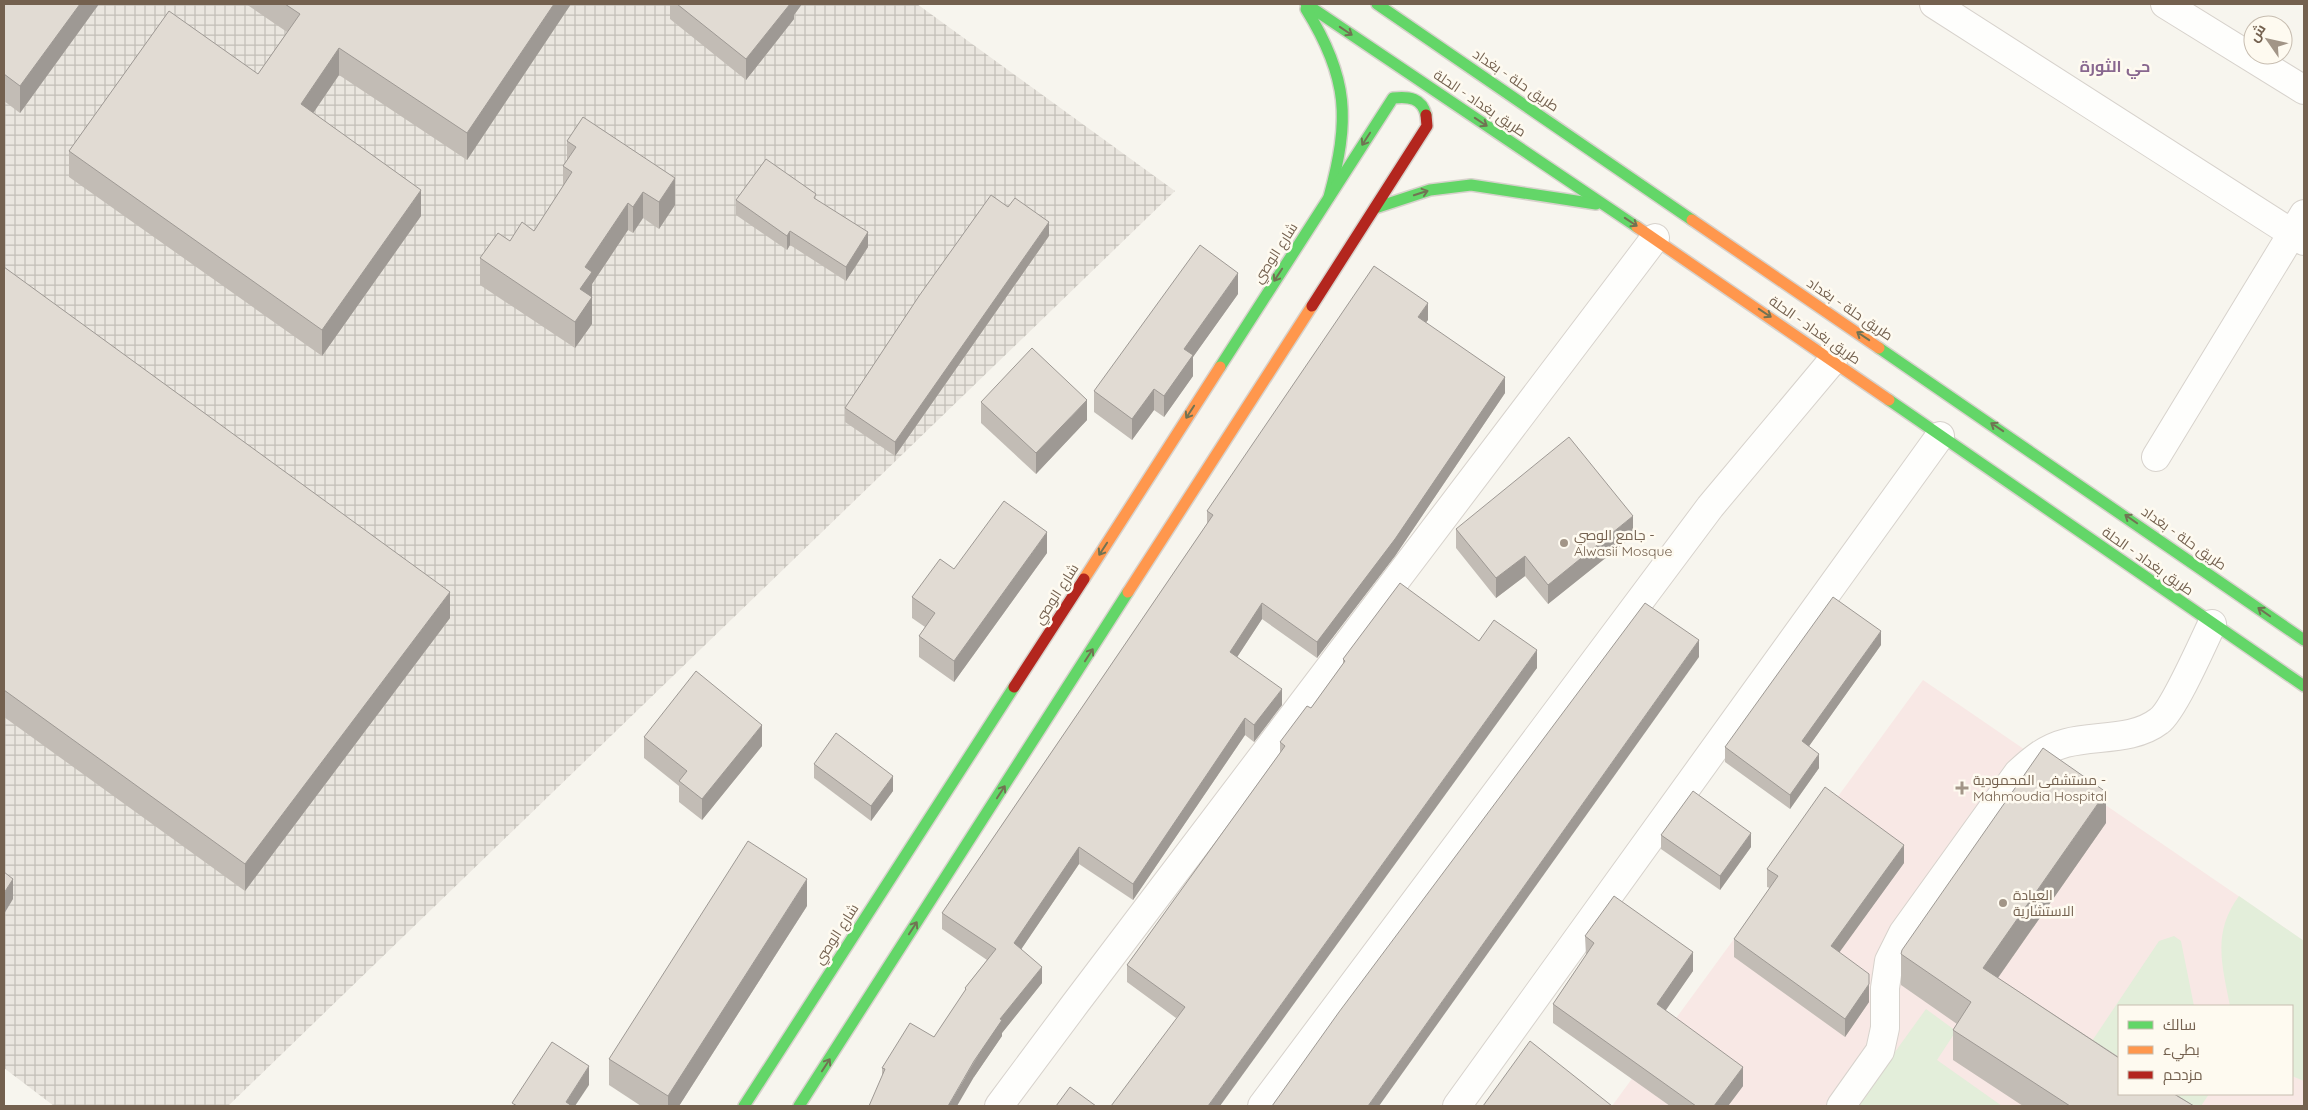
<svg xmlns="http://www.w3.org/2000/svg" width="2308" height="1110" viewBox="0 0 2308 1110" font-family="Quicksand,Cairo,sans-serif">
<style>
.industrial{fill:url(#industrial-grid)}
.medical{fill:#f8e8e5;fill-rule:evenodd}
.grass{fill:#e3eeda}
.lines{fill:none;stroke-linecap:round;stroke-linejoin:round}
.street-casing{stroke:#d7d2cc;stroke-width:30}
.fast-casing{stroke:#d7d2cc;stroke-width:14}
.slow-casing{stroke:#d7d2cc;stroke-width:14}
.jam-casing{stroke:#d7d2cc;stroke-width:14}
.street{stroke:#fefefc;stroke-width:28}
.fast{stroke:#63d668;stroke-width:11}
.slow{stroke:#ff974d;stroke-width:11}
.jam{stroke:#b3261e;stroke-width:11}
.wall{fill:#c2bcb5}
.shaded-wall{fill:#9e9994}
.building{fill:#e1dbd3;stroke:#9e9994}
.oneway{stroke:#717353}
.poi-dot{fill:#a29587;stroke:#fefaf0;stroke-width:2}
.labels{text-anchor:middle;stroke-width:5;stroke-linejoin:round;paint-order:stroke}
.street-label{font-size:14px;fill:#74614f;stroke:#fefaf0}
.poi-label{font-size:14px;fill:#74614f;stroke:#fefaf0;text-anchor:start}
.quarter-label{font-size:16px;font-weight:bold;fill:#88678f;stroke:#fefaf0}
</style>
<defs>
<pattern id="industrial-grid" width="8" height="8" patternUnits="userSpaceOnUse" patternTransform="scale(1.25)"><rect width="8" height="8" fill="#eae6df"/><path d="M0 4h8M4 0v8" fill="none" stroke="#c2beb7"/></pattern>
</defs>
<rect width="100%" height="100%" fill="#f7f5ee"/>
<!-- industrial -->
<path class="industrial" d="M 4,4 L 917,4 L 1175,191 L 228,1106 L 54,1106 L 4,1068 Z"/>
<!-- medical -->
<path class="medical" d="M 1923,680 L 2304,941 L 2304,1106 L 1612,1106 ZM 2119,1006 L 2292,1006 L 2292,1094 L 2119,1094 Z"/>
<!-- grass -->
<g class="grass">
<path d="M 2239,896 L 2304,941 L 2304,1081 L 2292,1076 L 2292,1006 L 2230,1006 C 2222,964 2212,933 2239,896 Z"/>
<path d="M 2174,936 L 2181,941 L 2194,1006 L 2119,1006 L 2119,1069 L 2086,1050 L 2159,941 Z"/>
<path d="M 1926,1009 L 1956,1031 L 1937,1060 L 2002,1106 L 1856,1106 Z"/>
<path d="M 2161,1094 L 2209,1094 L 2201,1106 L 2182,1106 Z"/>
</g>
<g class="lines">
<!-- street casing -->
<g class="street-casing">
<g id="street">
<path d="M 1934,4 L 2304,241"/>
<path d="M 2165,4 L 2304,90"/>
<path d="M 2156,457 L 2304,214"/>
<path d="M 999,1106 L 1075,1004 L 1655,238"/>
<path d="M 1262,1106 L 1710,507 L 1833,360"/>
<path d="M 1457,1106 L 1940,436"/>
<path d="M 1841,1106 L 1880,1051 L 1885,1028 L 1885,988 L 1889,961 L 1903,933 L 2018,773 C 2032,760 2046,748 2066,743 C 2096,735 2133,741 2159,721 C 2173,711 2203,643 2212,624"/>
</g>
</g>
<!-- fast casing -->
<g class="fast-casing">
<g id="fast">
<path d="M 1306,4 L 1637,227"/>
<path d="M 1377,4 L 1692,220"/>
<path d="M 1306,9 C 1349,78 1350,120 1329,197"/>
<path d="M 1375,208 L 1430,190 L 1471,185 L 1596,204"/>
<path d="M 1879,348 L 2304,640"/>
<path d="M 1220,367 L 1393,98 C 1409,96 1422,98 1426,115"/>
<path d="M 1889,400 L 2304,686"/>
<path d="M 744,1106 L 1014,687"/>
<path d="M 799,1106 L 1128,592"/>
</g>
</g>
<!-- slow casing -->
<g class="slow-casing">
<g id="slow">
<path d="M 1692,220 L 1879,348"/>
<path d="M 1637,227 L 1889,400"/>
<path d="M 1084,579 L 1220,367"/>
<path d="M 1128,592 L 1312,306"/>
</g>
</g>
<!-- jam casing -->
<g class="jam-casing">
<g id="jam">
<path d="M 1312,306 L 1427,126 L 1426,115"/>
<path d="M 1014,687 L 1084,579"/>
</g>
</g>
<!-- street -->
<use href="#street" class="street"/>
<!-- fast -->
<use href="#fast" class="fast"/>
<!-- slow -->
<use href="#slow" class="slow"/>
<!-- jam -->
<use href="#jam" class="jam"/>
</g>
<!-- wall -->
<g class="wall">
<path d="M 4,4 L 99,4 L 20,113 L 4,101 Z"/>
<path d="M 246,4 L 571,4 L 467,160 L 339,75 L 313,113 L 421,216 L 322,356 L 69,177 L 69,151 L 258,74 L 287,32 Z"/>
<path d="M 670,4 L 802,4 L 794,15 L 794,19 L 746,80 L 670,19 Z"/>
<path d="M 567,141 L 675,205 L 659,229 L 643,218 L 633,233 L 628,230 L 592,284 L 592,324 L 575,348 L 480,285 L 480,258 L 534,231 L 563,187 L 563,166 L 567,160 Z"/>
<path d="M 816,199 L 868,247 L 846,281 L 790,245 L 787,250 L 736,215 L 736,200 Z"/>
<path d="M 1049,236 L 895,456 L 845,422 L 845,408 Z"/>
<path d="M 4,267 L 450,618 L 245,891 L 4,717 Z"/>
<path d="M 1238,294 L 1193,357 L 1193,376 L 1164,417 L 1154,410 L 1132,440 L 1094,412 L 1094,391 Z"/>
<path d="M 1428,320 L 1426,322 L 1505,393 L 1395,556 L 1317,658 L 1262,619 L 1237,657 L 1282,705 L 1254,742 L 1245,735 L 1133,900 L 1079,864 L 1021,949 L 1042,983 L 1002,1033 L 1002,1036 L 974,1077 L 882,1075 L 882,1068 L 934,1037 L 965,992 L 965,988 L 987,960 L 942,929 L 942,913 L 1207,524 L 1207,511 Z"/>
<path d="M 981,402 L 1087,420 L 1036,474 L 981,423 Z"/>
<path d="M 1456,529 L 1633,536 L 1548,604 L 1525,576 L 1496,598 L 1456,548 Z"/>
<path d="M 1047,553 L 954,682 L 919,657 L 919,636 L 925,627 L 912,618 L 912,597 L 954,569 Z"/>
<path d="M 1479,641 L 1537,668 L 1176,1018 L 1127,982 L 1127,965 L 1280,753 L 1280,742 L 1311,708 L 1343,664 L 1343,659 Z"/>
<path d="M 1881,645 L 1809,746 L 1819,768 L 1790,809 L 1725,762 L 1725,747 Z"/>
<path d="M 644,737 L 762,746 L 702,820 L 679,802 L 679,786 L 644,758 Z"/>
<path d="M 814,764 L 893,791 L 871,821 L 814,778 Z"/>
<path d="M 2106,823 L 1998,978 L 2194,1106 L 2023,1106 L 1953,1060 L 1953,1030 L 1957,1024 L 1901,985 L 1901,954 Z"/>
<path d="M 1661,835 L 1751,847 L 1720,890 L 1661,849 Z"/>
<path d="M 1904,863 L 1839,952 L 1869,1002 L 1845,1037 L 1734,957 L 1734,939 L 1770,888 L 1767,887 L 1767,869 Z"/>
<path d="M 807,906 L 679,1106 L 641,1106 L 609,1085 L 609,1059 Z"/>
<path d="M 1585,936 L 1693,971 L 1665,1010 L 1743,1086 L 1728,1106 L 1670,1106 L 1553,1023 L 1553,1004 L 1586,955 Z"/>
</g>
<!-- shaded-wall -->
<g class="shaded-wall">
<path d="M 80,4 L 99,4 L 20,113 L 20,86 Z"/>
<path d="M 554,4 L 571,4 L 467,160 L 467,133 Z"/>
<path d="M 790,4 L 802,4 L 794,15 L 794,19 L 746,80 L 746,59 Z"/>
<path d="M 339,48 L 339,75 L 301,131 L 301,104 Z"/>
<path d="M 675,178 L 675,205 L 659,229 L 659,202 Z"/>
<path d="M 421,190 L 421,216 L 322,356 L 322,330 Z"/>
<path d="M 643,192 L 643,218 L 633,233 L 633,207 Z"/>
<path d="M 628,203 L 628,230 L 592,284 L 592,324 L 575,348 L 575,322 L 580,289 L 585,267 Z"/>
<path d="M 1049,222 L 1049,236 L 895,456 L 895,442 Z"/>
<path d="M 790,231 L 790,245 L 787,250 L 787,236 Z"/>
<path d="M 868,232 L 868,247 L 846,281 L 846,267 Z"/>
<path d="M 1238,273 L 1238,294 L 1193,357 L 1193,376 L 1164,417 L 1164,396 L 1184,349 Z"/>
<path d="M 1428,303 L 1428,320 L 1418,333 L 1418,317 Z"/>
<path d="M 1505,377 L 1505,393 L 1395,556 L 1317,658 L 1317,642 Z"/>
<path d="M 1154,389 L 1154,410 L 1132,440 L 1132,419 Z"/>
<path d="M 1087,400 L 1087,420 L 1036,474 L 1036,453 Z"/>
<path d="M 1633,516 L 1633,536 L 1548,604 L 1548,585 Z"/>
<path d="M 1047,532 L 1047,553 L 954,682 L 954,661 Z"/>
<path d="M 1525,556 L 1525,576 L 1496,598 L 1496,578 Z"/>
<path d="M 450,592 L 450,618 L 245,891 L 245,864 Z"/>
<path d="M 1262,603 L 1262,619 L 1230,668 L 1230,652 Z"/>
<path d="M 1881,631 L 1881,645 L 1802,756 L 1802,741 Z"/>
<path d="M 1699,640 L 1699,657 L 1379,1106 L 1368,1106 Z"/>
<path d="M 1537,650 L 1537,668 L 1220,1106 L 1208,1106 Z"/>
<path d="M 1282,689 L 1282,705 L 1254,742 L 1254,725 Z"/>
<path d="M 1245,718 L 1245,735 L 1133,900 L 1133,884 Z"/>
<path d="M 762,725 L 762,746 L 702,820 L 702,799 Z"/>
<path d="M 1819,754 L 1819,768 L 1790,809 L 1790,795 Z"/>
<path d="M 893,776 L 893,791 L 871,821 L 871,806 Z"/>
<path d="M 2106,792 L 2106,823 L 1983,999 L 1983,968 Z"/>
<path d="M 1751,833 L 1751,847 L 1720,890 L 1720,876 Z"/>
<path d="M 1904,845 L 1904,863 L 1831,964 L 1831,946 Z"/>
<path d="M 1079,847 L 1079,864 L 1014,960 L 1014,943 Z"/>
<path d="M 13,879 L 13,899 L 4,914 L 4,893 Z"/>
<path d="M 807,879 L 807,906 L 679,1106 L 668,1106 L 668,1096 Z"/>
<path d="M 1693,952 L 1693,971 L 1657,1023 L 1657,1004 Z"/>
<path d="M 1042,967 L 1042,983 L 1002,1033 L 1002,1036 L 974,1077 L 957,1106 L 948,1106 L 1000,1019 Z"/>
<path d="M 1869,984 L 1869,1002 L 1845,1037 L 1845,1019 Z"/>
<path d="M 589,1066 L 589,1085 L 575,1106 L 566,1106 L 566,1102 Z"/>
<path d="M 1743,1067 L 1743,1086 L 1728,1106 L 1714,1106 Z"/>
</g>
<!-- building -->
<g class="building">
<path d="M 4,4 L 80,4 L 20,86 L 4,74 Z"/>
<path d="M 285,4 L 554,4 L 467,133 L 339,48 L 301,104 L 421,190 L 322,330 L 69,151 L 169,11 L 258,74 L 300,14 Z"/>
<path d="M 677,4 L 790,4 L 746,59 Z"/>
<path d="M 583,117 L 675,178 L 659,202 L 643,192 L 633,207 L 628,203 L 585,267 L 592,272 L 580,289 L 592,297 L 575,322 L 480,258 L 498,233 L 510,241 L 522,222 L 534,231 L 572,172 L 563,166 L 576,147 L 567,141 Z"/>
<path d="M 766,159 L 816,194 L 814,198 L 868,232 L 846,267 L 790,231 L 787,236 L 736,200 Z"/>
<path d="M 991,195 L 1008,207 L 1015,198 L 1049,222 L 895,442 L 845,408 L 919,296 Z"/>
<path d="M 1200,245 L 1238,273 L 1184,349 L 1193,355 L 1164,396 L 1154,389 L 1132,419 L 1094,391 Z"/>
<path d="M 1374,266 L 1428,303 L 1418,317 L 1505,377 L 1395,539 L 1317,642 L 1262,603 L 1230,652 L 1282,689 L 1254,725 L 1245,718 L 1133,884 L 1079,847 L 1014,943 L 1042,967 L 1000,1019 L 1002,1020 L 974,1061 L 948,1106 L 869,1106 L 885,1069 L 882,1068 L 910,1023 L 934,1037 L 966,989 L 965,988 L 996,949 L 942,913 L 1213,515 L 1207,511 Z"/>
<path d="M 4,267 L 450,592 L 245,864 L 4,690 Z"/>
<path d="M 1032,348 L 1087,400 L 1036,453 L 981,402 Z"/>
<path d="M 1569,437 L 1633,516 L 1548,585 L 1525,556 L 1496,578 L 1456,529 Z"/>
<path d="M 1004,501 L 1047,532 L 954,661 L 919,636 L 935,613 L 912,597 L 940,559 L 954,569 Z"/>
<path d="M 1400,583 L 1479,641 L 1494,620 L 1537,650 L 1208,1106 L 1111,1106 L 1185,1007 L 1127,965 L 1285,746 L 1280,742 L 1307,706 L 1311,708 L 1345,661 L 1343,659 Z"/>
<path d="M 1833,597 L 1881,631 L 1802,741 L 1819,754 L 1790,795 L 1725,747 Z"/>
<path d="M 1645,603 L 1699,640 L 1368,1106 L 1272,1106 L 1339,1012 Z"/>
<path d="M 696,671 L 762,725 L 702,799 L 679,781 L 687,771 L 644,737 Z"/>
<path d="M 836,733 L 893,776 L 871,806 L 814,764 Z"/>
<path d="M 2043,748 L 2106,792 L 1983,968 L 2119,1058 L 2119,1094 L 2174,1094 L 2194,1106 L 2070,1106 L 1953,1030 L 1971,1002 L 1901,954 L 1902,950 Z"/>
<path d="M 1825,787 L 1904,845 L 1831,946 L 1869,974 L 1869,984 L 1845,1019 L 1734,939 L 1778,876 L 1767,869 Z"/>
<path d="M 1693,791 L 1751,833 L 1720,876 L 1661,835 Z"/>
<path d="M 748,841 L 807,879 L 668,1096 L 609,1059 Z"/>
<path d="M 4,872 L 13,879 L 4,893 Z"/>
<path d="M 1614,896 L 1693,952 L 1657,1004 L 1743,1067 L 1714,1106 L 1696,1106 L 1553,1004 L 1594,943 L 1585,936 Z"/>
<path d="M 1530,1041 L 1612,1106 L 1483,1106 Z"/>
<path d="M 552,1042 L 589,1066 L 566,1102 L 572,1106 L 517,1106 L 512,1103 Z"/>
<path d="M 1070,1087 L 1096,1106 L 1056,1106 Z"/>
</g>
<!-- one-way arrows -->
<defs><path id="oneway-shaft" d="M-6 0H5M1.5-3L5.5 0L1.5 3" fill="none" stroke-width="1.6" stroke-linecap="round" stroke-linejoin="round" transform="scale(1.25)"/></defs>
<g class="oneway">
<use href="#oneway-shaft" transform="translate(1346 31) rotate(34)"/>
<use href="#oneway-shaft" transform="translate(1481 122) rotate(34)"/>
<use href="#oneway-shaft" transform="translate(1366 139) rotate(123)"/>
<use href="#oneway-shaft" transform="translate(1421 193) rotate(-18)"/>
<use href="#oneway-shaft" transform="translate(1631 222) rotate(34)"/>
<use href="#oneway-shaft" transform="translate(1278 275) rotate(123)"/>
<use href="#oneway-shaft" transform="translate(1765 313) rotate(34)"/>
<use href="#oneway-shaft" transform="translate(1863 336) rotate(-146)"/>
<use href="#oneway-shaft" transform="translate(1190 412) rotate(123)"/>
<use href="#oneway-shaft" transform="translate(1997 427) rotate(-146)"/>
<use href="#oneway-shaft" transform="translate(2131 519) rotate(-145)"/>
<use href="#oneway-shaft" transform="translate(1103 549) rotate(123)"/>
<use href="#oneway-shaft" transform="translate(2264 612) rotate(-145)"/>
<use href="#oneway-shaft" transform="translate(1089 655) rotate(-57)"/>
<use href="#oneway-shaft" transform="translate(1001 792) rotate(-57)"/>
<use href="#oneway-shaft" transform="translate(913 928) rotate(-57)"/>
<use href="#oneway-shaft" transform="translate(826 1065) rotate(-57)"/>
</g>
<!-- markers -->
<g class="poi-dot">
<circle cx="1564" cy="543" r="5"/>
<path d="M1959.5 780.5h5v5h5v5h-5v5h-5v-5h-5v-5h5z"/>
<circle cx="2003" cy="903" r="5"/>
</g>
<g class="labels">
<!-- street labels -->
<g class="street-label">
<text transform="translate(1516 80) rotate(34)" y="5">طريق حلة - بغداد</text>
<text transform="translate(1480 103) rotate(34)" y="5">طريق بغداد - الحلة</text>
<text transform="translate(1275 253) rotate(-57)" y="5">شارع الوصي</text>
<text transform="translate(1850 309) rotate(34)" y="5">طريق حلة - بغداد</text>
<text transform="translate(1815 330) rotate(35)" y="5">طريق بغداد - الحلة</text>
<text transform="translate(2184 538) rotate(35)" y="5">طريق حلة - بغداد</text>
<text transform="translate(2148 561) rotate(35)" y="5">طريق بغداد - الحلة</text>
<text transform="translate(1056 594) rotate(-57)" y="5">شارع الوصي</text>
<text transform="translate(836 934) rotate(-57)" y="5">شارع الوصي</text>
</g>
<!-- poi labels -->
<g class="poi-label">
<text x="1574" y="540">جامع الوصي -<tspan x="1574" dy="16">Alwasii Mosque</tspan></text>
<text x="1973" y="785">مستشفى المحمودية -<tspan x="1973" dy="16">Mahmoudia Hospital</tspan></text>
<text x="2013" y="900">العيادة<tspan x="2013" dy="16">الاستشارية</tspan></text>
</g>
<!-- quarter labels -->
<g class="quarter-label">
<text x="2115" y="72">حي الثورة</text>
</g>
</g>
<!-- border -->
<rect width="2308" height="1110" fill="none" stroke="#74614f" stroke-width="10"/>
<!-- legend -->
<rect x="2118" y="1005" width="175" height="90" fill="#fefaf0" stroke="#c7bdb0"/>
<rect x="2128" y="1021" width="25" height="8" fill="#63d668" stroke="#c7bdb0"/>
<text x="2163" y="1030" font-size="15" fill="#74614f">سالك</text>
<rect x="2128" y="1046" width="25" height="8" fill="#ff974d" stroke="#c7bdb0"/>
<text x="2163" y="1055" font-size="15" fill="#74614f">بطيء</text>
<rect x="2128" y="1071" width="25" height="8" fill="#b3261e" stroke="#c7bdb0"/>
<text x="2163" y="1080" font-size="15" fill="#74614f">مزدحم</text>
<!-- north arrow -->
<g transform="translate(2268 40) rotate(304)"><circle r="24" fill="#fefaf0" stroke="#c7bdb0"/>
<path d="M0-4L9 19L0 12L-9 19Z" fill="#a29587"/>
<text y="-8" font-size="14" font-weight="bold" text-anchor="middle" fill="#74614f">ش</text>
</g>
</svg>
